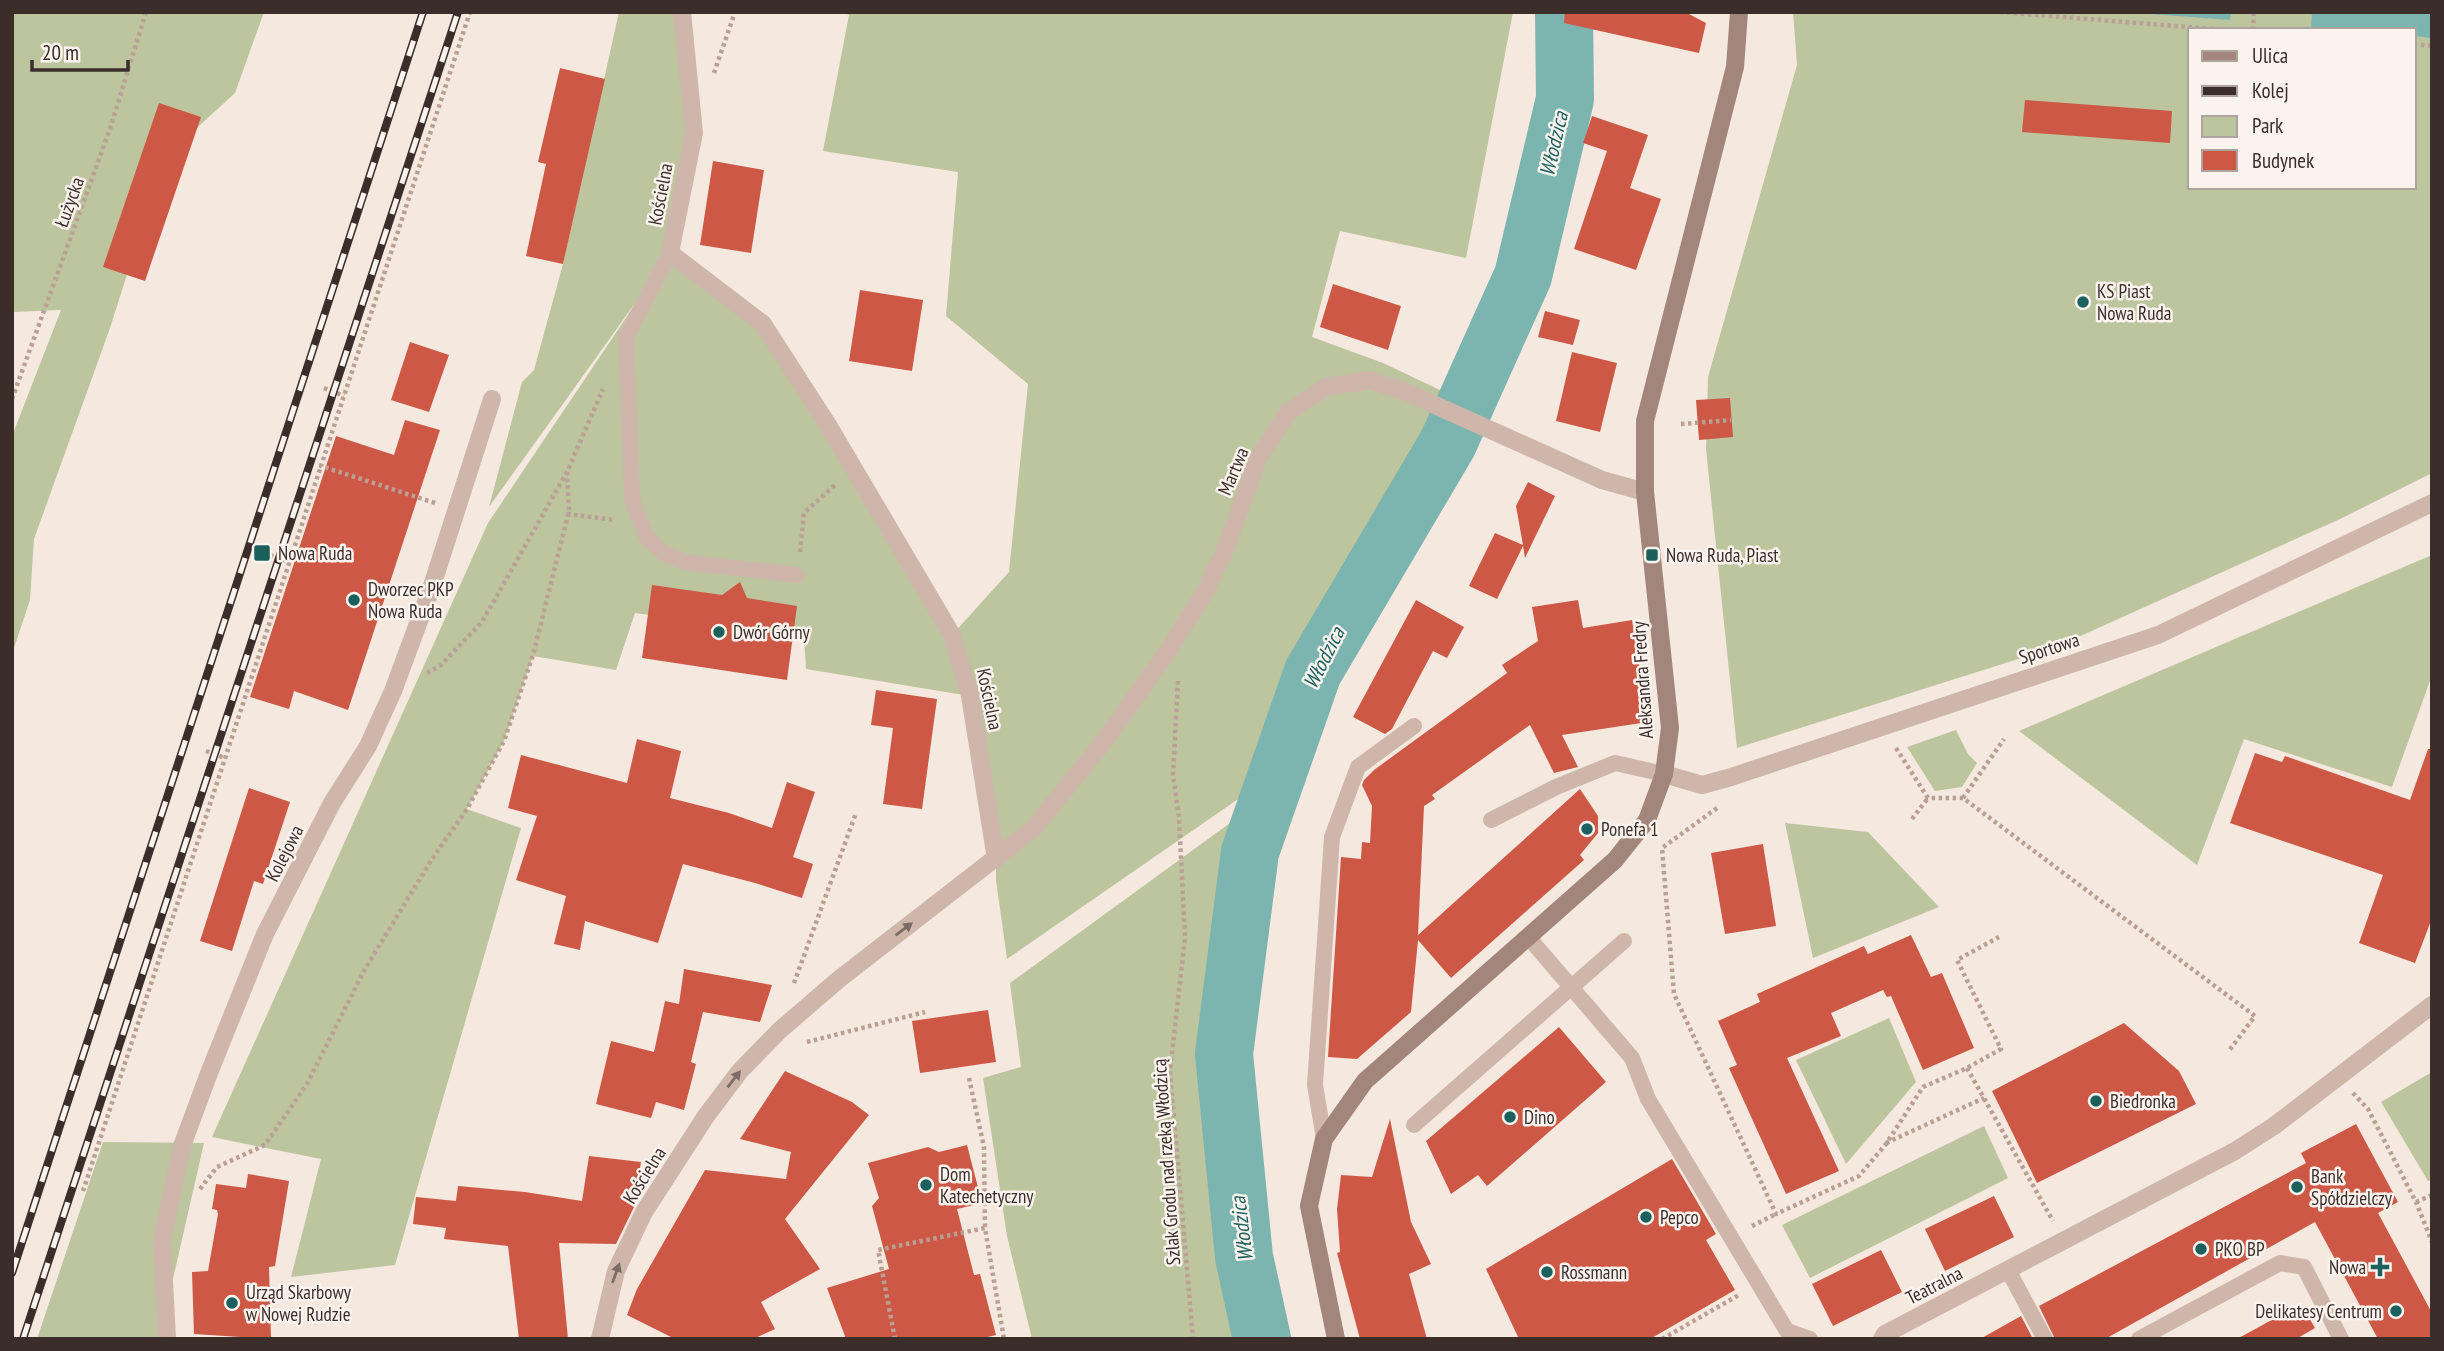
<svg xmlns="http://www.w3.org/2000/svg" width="2444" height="1351" viewBox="0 0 2444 1351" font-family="'PT Sans Narrow',sans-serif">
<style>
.green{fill:#bcc59e;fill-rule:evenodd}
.water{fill:#7cb4b0}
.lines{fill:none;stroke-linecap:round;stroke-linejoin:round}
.river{stroke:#7cb4b0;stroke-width:58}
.building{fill:#cd5845}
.path{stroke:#baa094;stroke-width:4.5;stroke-dasharray:3.5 3.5;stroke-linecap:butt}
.lane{stroke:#ceb7aa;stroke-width:16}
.street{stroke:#ceb7aa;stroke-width:18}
.secondary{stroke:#a2857b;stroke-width:18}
.rail-casing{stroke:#3b2e2a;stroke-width:8}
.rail{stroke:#fbf3ed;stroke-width:5;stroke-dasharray:16;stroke-linecap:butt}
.oneway{fill:#7d6c64}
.poi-dot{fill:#1c605d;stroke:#fbf3ed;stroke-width:2.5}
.labels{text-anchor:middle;stroke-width:5;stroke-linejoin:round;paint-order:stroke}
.street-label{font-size:19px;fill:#3b2e2a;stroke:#fbf3ed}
.poi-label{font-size:19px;fill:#3b2e2a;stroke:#fbf3ed;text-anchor:start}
.water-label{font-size:21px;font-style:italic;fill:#1c605d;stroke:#fbf3ed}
</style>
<rect width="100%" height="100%" fill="#f5e8df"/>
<!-- green -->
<g class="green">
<path d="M 12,12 L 264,12 L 235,93 L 164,158 L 110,328 L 34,539 L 30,600 L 12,654 L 12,436 L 61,310 L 12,312 Z"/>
<path d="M 619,12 L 683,12 L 694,133 L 670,254 L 763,324 L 952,635 L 1009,572 L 1028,384 L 946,316 L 958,172 L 823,151 L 849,15 L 842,12 L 1513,12 L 1466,258 L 1340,231 L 1312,337 L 1383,363 L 1461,400 L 1448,443 L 1313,672 L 1250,852 L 1224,1054 L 1244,1257 L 1262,1339 L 1032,1339 L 1007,1236 L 983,1078 L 1021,1067 L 1010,983 L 1241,815 L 1244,795 L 1007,959 L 996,880 L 996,859 L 970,696 L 806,669 L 804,637 L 635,613 L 616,670 L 533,656 L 504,741 L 467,809 L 521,828 L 395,1265 L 291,1277 L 321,1159 L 212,1137 L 488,523 L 646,288 L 489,507 L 522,382 L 534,370 L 563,264 Z"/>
<path d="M 1793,12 L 2432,12 L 2432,473 L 2340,519 L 2056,647 L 1737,748 L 1706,449 L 1708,377 L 1797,65 ZM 2190,30 L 2414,30 L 2414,187 L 2190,187 Z"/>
<path d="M 2432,555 L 2432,675 L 2392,787 L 2244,739 L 2197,865 L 2019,731 Z"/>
<path d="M 1956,730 L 1968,754 L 1977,763 L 1962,787 L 1935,791 L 1907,747 Z"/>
<path d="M 1785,823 L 1868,832 L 1939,907 L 1813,958 Z"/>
<path d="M 1889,1018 L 1916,1082 L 1846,1164 L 1796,1060 Z"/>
<path d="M 2432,1072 L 2432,1180 L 2428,1181 L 2381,1102 Z"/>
<path d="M 1984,1126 L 2008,1178 L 1810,1278 L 1782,1225 Z"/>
<path d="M 103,1142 L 204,1143 L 165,1314 L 175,1339 L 37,1339 Z"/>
</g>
<!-- water -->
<g class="water">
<path d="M 2126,12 L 2231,12 L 2230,20 Z"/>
<path d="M 2312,12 L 2432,12 L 2432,38 L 2414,36 L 2414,30 L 2311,28 Z"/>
</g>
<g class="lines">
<!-- river -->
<path class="river" d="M 1262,1339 L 1244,1257 L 1224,1054 L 1250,852 L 1313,672 L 1448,443 L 1523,276 L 1565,99 L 1564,12"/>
</g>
<!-- building -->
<g class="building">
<path d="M 1565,12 L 1685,12 L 1706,23 L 1699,53 L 1564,23 Z"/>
<path d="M 560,68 L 605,79 L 563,264 L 526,256 L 546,164 L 538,162 Z"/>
<path d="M 2025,100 L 2172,111 L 2170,143 L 2022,132 Z"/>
<path d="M 159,103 L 201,117 L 145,281 L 103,267 Z"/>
<path d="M 1592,116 L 1648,135 L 1630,188 L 1661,199 L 1636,270 L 1574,249 L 1607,151 L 1583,143 Z"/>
<path d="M 713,161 L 764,170 L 751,253 L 700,245 Z"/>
<path d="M 1333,284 L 1401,306 L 1388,350 L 1320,327 Z"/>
<path d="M 860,290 L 923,300 L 912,371 L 849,361 Z"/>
<path d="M 1545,311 L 1580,320 L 1573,345 L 1538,337 Z"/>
<path d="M 410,342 L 449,355 L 429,412 L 391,400 Z"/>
<path d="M 1572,352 L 1617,363 L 1600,432 L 1556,421 Z"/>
<path d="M 1730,398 L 1733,437 L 1699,440 L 1696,400 Z"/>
<path d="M 405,420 L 440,430 L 348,710 L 294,691 L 289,709 L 250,697 L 336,436 L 394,455 Z"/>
<path d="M 1528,482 L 1555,496 L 1525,558 L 1523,546 L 1497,599 L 1469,586 L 1495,533 L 1523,545 L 1516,506 Z"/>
<path d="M 740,582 L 747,598 L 797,606 L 787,680 L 642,658 L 652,585 L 722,595 Z"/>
<path d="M 1416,600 L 1464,627 L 1447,658 L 1433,651 L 1392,729 L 1385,734 L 1353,717 Z"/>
<path d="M 1578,600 L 1583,628 L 1632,620 L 1648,722 L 1562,735 L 1578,767 L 1554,773 L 1530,725 L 1432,795 L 1435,799 L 1424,806 L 1418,935 L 1580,789 L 1598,816 L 1598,833 L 1580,855 L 1584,860 L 1451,978 L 1418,940 L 1411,1012 L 1357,1059 L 1328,1057 L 1341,857 L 1361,859 L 1362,842 L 1370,843 L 1372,806 L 1362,785 L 1364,780 L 1374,770 L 1507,673 L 1502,665 L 1538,641 L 1532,607 Z"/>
<path d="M 876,690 L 937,699 L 922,809 L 883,804 L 893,728 L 871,725 Z"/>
<path d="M 637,739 L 681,751 L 670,798 L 729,813 L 772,828 L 787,782 L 815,792 L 793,857 L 813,864 L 802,898 L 755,883 L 683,864 L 658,943 L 585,921 L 580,950 L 554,944 L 566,896 L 516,880 L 537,816 L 508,808 L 521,755 L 627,783 Z"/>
<path d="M 2428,749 L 2432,749 L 2432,918 L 2415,963 L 2359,943 L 2383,875 L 2230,823 L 2255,753 L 2282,762 L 2285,756 L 2410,800 Z"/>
<path d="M 249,788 L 290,802 L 263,884 L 254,881 L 232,951 L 200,941 Z"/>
<path d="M 1763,844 L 1776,926 L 1725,934 L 1711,853 Z"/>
<path d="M 1911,935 L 1931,977 L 1942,973 L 1974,1048 L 1923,1070 L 1891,996 L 1887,997 L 1883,990 L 1831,1013 L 1841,1036 L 1787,1058 L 1839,1171 L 1786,1194 L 1729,1068 L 1737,1065 L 1718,1021 L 1760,1002 L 1757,994 L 1864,946 L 1868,954 Z"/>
<path d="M 684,969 L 772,985 L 760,1022 L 703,1012 L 691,1062 L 696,1064 L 684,1110 L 656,1102 L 651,1118 L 596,1104 L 611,1041 L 654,1052 L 665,1001 L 679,1004 Z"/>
<path d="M 988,1010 L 996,1062 L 920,1073 L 912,1021 Z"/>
<path d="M 2124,1023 L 2179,1071 L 2196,1104 L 2037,1183 L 1992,1091 Z"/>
<path d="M 1559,1027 L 1606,1082 L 1487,1186 L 1478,1175 L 1451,1194 L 1426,1141 Z"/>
<path d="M 785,1071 L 852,1102 L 869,1115 L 785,1219 L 820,1269 L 761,1302 L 775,1329 L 753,1339 L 675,1339 L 627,1315 L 637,1289 L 705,1170 L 786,1179 L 791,1152 L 740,1139 Z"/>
<path d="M 1390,1119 L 1411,1222 L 1431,1264 L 1409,1274 L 1427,1339 L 1360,1339 L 1337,1253 L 1340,1252 L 1337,1209 L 1341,1175 L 1372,1177 Z"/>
<path d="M 2356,1124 L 2398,1202 L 2378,1213 L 2432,1313 L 2432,1339 L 2378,1339 L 2315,1222 L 2105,1339 L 2055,1339 L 2039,1306 L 2306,1163 L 2301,1153 Z"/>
<path d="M 967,1145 L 982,1203 L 957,1209 L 974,1275 L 980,1274 L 996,1335 L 979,1339 L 846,1339 L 827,1288 L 889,1269 L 872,1206 L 879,1198 L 868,1163 L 928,1147 L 939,1152 Z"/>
<path d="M 589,1156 L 641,1162 L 634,1207 L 616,1244 L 559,1243 L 568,1339 L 519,1339 L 508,1246 L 444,1239 L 446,1228 L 413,1224 L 416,1197 L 456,1201 L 458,1186 L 525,1192 L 582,1201 Z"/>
<path d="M 1672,1159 L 1716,1234 L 1706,1240 L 1735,1290 L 1650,1339 L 1519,1339 L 1486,1269 Z"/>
<path d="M 248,1174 L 289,1181 L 275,1266 L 269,1267 L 271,1339 L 194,1334 L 192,1272 L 208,1271 L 218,1214 L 217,1210 L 212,1209 L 216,1184 L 246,1188 Z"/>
<path d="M 1994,1196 L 2014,1237 L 1945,1271 L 1925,1229 Z"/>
<path d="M 1881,1250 L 1902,1292 L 1833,1326 L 1812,1284 Z"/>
<path d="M 2301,1304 L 2315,1328 L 2296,1339 L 2237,1339 Z"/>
<path d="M 2021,1316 L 2033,1339 L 1980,1339 Z"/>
</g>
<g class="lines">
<!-- path -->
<g class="path">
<path d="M 2000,12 L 2225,30"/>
<path d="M 2253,30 L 2254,12"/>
<path d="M 2414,44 L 2432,46"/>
<path d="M 714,73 L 735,12"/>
<path d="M 324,388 L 344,396"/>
<path d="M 12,399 L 110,129 L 146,12"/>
<path d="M 1681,424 L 1731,420"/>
<path d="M 435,503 L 321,466 L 470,12"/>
<path d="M 567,514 L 615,520"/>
<path d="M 800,552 L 804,513 L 836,484"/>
<path d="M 270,555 L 290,562"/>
<path d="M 427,673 L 440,666 L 482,622 L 567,472 L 603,389"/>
<path d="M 1178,681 L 1173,775 L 1179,817 L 1185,938 L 1170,1071 L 1193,1339"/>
<path d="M 1896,748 L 1928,798 L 1963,798 L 2255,1016 L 2228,1052"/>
<path d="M 206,751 L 225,758"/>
<path d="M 1963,798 L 2004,739"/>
<path d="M 1717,808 L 1662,848 L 1674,994 L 1776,1214 L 1859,1176 L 1886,1144 L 1923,1087 L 1967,1068 L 2001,1049 L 1957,960 L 1999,937"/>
<path d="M 1912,819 L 1928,798"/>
<path d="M 794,983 L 856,813"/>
<path d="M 807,1042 L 925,1012"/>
<path d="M 1967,1068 L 2053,1221"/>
<path d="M 969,1078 L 984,1147 L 985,1228"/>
<path d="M 2353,1093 L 2368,1109 L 2416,1202 L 2432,1242"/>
<path d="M 1886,1143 L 1984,1098"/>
<path d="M 200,1189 L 217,1167 L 265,1145 L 307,1084 L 365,969 L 432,859 L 467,809 L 504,741 L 533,655 L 569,511 L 567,472"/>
<path d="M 83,1191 L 321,466"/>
<path d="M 2416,1202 L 2432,1195"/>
<path d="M 1752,1226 L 1776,1214"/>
<path d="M 895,1339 L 878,1250 L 985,1228 L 1004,1339"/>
<path d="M 1662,1339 L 1739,1295"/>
</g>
<!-- lane -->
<g class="lane">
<path d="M 670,253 L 626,337 L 632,499 L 647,538 L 664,553 L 684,562 L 797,575"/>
<path d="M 1491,820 L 1556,787 L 1615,763 L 1664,774"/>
<path d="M 1528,937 L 1632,1058 L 1648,1099 L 1787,1331 L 1810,1339"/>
<path d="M 1414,1125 L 1624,941"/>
<path d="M 1324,1139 L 1315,1085 L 1332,837 L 1358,767 L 1414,726"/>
<path d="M 2008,1270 L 2045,1339"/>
<path d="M 2139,1339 L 2280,1263 L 2304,1267 L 2341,1339"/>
</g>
<!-- street -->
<g class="street">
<path d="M 682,12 L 694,133 L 670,253 L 763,324 L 828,425 L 952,635 L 970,696 L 996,859"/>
<path d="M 1664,774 L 1702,785 L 1728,778 L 2158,635 L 2432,503"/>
<path d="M 167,1339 L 162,1240 L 182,1146 L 209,1073 L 265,934 L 332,803 L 368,746 L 393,691 L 432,586 L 492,399"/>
<path d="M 600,1339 L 616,1271 L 644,1212 L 706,1116 L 740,1071 L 779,1031 L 838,980 L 1034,828 L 1105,740 L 1168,651 L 1205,592 L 1227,545 L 1258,459 L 1288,412 L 1326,387 L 1369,380 L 1406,392 L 1602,480 L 1645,492"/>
<path d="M 1882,1339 L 1885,1334 L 2235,1151 L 2274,1126 L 2432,1005"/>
</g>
<!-- secondary -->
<path class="secondary" d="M 1336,1339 L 1309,1206 L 1324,1139 L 1365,1081 L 1615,860 L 1647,820 L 1664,774 L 1670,728 L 1645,492 L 1645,421 L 1735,67 L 1739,12"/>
<!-- rail casing -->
<g class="rail-casing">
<g id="rail">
<path d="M 12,1273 L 423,12"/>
<path d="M 23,1339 L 458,12"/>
</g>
</g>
<!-- rail -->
<use href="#rail" class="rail"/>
</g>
<!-- one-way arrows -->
<defs><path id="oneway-solid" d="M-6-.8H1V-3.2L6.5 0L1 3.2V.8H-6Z" transform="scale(1.75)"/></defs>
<g class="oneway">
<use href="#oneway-solid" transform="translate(904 929) rotate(-37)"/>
<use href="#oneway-solid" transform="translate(734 1079) rotate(-52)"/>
<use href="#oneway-solid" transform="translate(616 1273) rotate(-70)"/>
</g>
<!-- markers -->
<g class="poi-dot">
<circle cx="2083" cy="302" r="7"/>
<rect x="253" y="544" width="18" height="18" rx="3.5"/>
<rect x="1645" y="548" width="14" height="14" rx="3.5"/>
<circle cx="354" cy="600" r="7"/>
<circle cx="719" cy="632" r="7"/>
<circle cx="1587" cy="829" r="7"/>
<circle cx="2096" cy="1101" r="7"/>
<circle cx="1510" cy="1117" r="7"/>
<circle cx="926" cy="1185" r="7"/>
<circle cx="2297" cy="1187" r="7"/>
<circle cx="1646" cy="1217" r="7"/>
<circle cx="2201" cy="1249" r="7"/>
<path d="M2376.5 1256.5h7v7h7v7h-7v7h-7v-7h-7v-7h7z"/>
<circle cx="1547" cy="1272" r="7"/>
<circle cx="232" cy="1303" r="7"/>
<circle cx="2396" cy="1311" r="7"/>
</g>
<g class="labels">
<!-- street labels -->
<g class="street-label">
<text transform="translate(660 194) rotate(-79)" y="7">Kościelna</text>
<text transform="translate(69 202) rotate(-70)" y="7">Łużycka</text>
<text transform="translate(1233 471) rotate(-67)" y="7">Martwa</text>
<text transform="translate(2049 648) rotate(-18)" y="7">Sportowa</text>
<text transform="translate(1642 680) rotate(-94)" y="7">Aleksandra Fredry</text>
<text transform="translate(990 699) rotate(78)" y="7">Kościelna</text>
<text transform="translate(284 853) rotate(-63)" y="7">Kolejowa</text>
<text transform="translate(1166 1162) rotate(-94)" y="7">Szlak Grodu nad rzeką Włodzicą</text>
<text transform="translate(644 1175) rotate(-58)" y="7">Kościelna</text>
<text transform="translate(1934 1285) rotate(-27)" y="7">Teatralna</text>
</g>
<!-- poi labels -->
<g class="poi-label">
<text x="2097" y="298">KS Piast<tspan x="2097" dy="22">Nowa Ruda</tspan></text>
<text x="278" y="560">Nowa Ruda</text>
<text x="1666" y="562">Nowa Ruda, Piast</text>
<text x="368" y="596">Dworzec PKP<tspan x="368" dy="22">Nowa Ruda</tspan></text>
<text x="733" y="639">Dwór Górny</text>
<text x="1601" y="836">Ponefa 1</text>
<text x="2110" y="1108">Biedronka</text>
<text x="1524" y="1124">Dino</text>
<text x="940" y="1181">Dom<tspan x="940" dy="22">Katechetyczny</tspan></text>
<text x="2311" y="1183">Bank<tspan x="2311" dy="22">Spółdzielczy</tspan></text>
<text x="1660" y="1224">Pepco</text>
<text x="2215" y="1256">PKO BP</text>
<text x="2366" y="1274" text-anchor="end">Nowa</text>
<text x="1561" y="1279">Rossmann</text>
<text x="246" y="1299">Urząd Skarbowy<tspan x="246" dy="22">w Nowej Rudzie</tspan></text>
<text x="2382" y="1318" text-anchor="end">Delikatesy Centrum</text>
</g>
<!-- water labels -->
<g class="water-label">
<text transform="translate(1554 144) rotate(-77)" y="7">Włodzica</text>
<text transform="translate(1324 658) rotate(-63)" y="7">Włodzica</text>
<text transform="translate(1242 1229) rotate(-97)" y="7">Włodzica</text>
</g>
</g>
<!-- border -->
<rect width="2444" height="1351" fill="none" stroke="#3b2e2a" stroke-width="28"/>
<!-- legend -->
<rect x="2188" y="28" width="228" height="161" fill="#fbf3ed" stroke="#aea49f" stroke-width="2"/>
<rect x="2202" y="51" width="35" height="10" fill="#a2857b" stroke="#aea49f" stroke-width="2"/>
<text x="2252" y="63" font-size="21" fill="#3b2e2a">Ulica</text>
<rect x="2202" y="86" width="35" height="10" fill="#3b2e2a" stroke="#aea49f" stroke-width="2"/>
<text x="2252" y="98" font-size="21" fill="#3b2e2a">Kolej</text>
<rect x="2202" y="116" width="35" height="21" fill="#bcc59e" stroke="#aea49f" stroke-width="2"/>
<text x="2252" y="133" font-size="21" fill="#3b2e2a">Park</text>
<rect x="2202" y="150" width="35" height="21" fill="#cd5845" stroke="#aea49f" stroke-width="2"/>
<text x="2252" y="168" font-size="21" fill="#3b2e2a">Budynek</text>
<!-- scale -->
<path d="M32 60v10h96v-10" fill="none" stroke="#3b2e2a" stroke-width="3.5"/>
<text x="42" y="60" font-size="21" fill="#3b2e2a" stroke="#fbf3ed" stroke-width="5" paint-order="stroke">20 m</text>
</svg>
